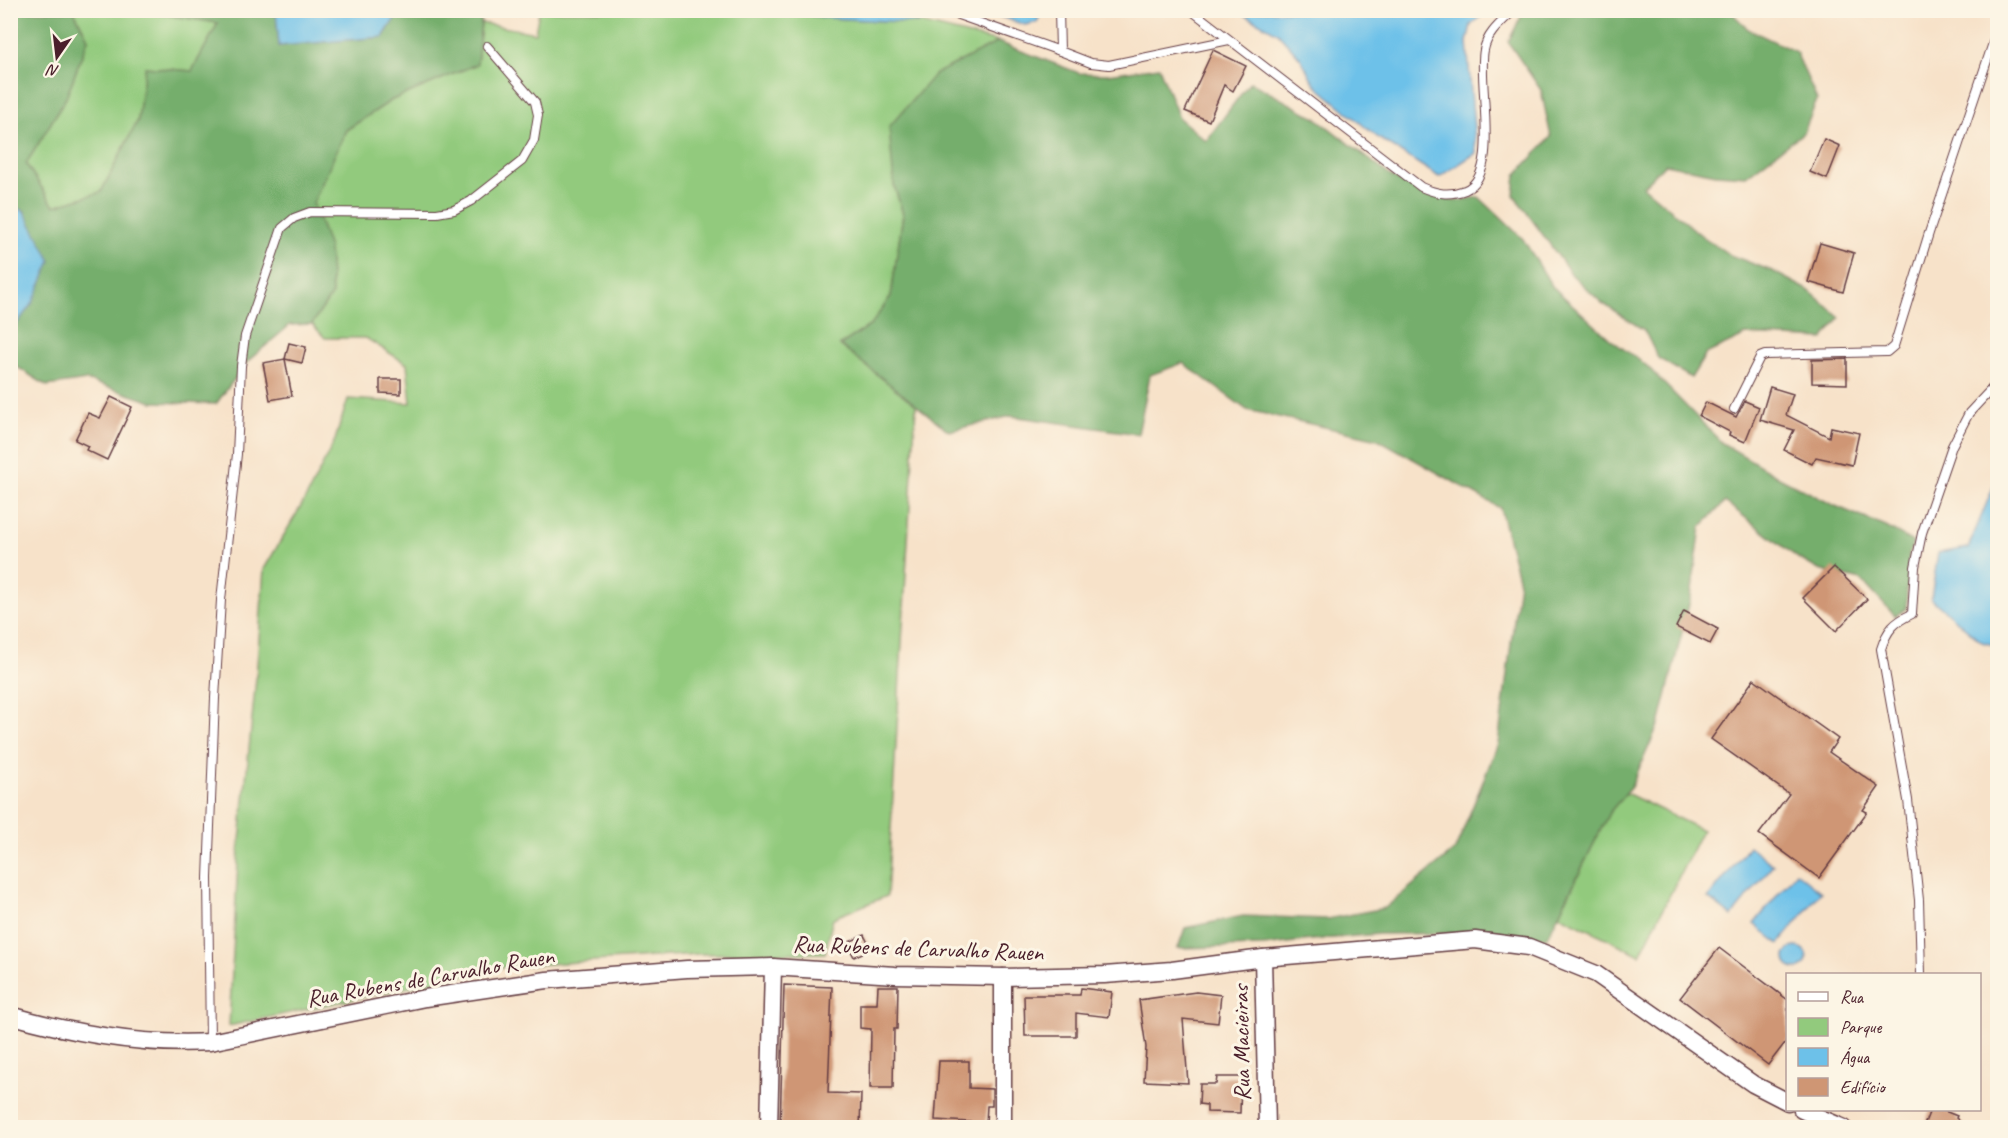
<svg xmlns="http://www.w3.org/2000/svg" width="2008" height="1138" viewBox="0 0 2008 1138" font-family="Caveat,sans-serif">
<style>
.green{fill:#92ca7d;stroke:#6e7454;stroke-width:1.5}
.forest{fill:#75ae6c;stroke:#60664c;stroke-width:1.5}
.water{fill:#6dc1e9;stroke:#5c708a;stroke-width:1.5}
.building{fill:#cf9674}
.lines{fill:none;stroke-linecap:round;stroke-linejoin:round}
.service-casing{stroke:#643c43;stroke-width:10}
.minor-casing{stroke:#643c43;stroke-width:19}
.service{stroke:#fff;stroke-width:8}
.minor{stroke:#fff;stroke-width:16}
.labels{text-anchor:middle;stroke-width:6;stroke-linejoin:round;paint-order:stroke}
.street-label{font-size:24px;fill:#4a1f2b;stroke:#fcf5e5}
</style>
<rect width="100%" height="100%" fill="#fcf5e5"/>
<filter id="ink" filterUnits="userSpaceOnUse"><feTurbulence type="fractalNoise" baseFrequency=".0167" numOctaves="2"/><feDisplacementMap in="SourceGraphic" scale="12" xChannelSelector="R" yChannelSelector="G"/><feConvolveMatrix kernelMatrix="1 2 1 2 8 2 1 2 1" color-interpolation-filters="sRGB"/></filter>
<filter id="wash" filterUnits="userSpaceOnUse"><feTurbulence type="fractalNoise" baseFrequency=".008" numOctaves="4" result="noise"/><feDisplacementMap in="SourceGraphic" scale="24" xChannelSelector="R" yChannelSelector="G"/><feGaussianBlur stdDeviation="1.35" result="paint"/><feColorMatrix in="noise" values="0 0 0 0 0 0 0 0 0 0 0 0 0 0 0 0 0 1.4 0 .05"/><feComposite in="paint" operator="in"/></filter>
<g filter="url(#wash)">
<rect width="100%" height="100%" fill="#f7e2c9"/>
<!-- green -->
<g class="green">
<path d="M 74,11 L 139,11 L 218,23 L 192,71 L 145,67 L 138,120 L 101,192 L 54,207 L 26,164 L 66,98 L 88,39 Z"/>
<path d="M 539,11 L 781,11 L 828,18 L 921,23 L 998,42 L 935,75 L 894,185 L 903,214 L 891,296 L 871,325 L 840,345 L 916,405 L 887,896 L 833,918 L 825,953 L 699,954 L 503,967 L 229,1026 L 238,861 L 256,678 L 264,569 L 307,496 L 335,440 L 348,399 L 411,403 L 407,364 L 366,338 L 325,338 L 312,324 L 332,294 L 329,248 L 313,203 L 346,130 L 392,100 L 477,64 L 481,23 L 535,33 Z"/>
<path d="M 1620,790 L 1702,830 L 1640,955 L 1559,915 Z"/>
</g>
<!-- forest -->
<g class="forest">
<path d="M 11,11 L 74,11 L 88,39 L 66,98 L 26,164 L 54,206 L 101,192 L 138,120 L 145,67 L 192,71 L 218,23 L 139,11 L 276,11 L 279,46 L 383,37 L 400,11 L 482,11 L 477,64 L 392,100 L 346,130 L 313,203 L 329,248 L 332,294 L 312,324 L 290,325 L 248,361 L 216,404 L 152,402 L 86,380 L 47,386 L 11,363 L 10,332 L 33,302 L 25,211 L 11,205 Z"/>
<path d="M 1730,11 L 1748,29 L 1796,52 L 1817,100 L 1804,132 L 1746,176 L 1716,174 L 1665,164 L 1643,186 L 1702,236 L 1730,255 L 1772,271 L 1808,290 L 1840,317 L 1823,339 L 1746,335 L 1706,354 L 1691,378 L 1658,358 L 1644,330 L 1602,303 L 1572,275 L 1514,195 L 1516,175 L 1551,137 L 1541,90 L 1508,42 L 1524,11 Z"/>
<path d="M 998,42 L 1079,73 L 1107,74 L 1159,67 L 1179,118 L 1206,141 L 1250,82 L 1316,118 L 1392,177 L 1427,195 L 1455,201 L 1479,197 L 1523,239 L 1552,286 L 1610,339 L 1647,366 L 1722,443 L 1779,477 L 1833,505 L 1886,527 L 1913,542 L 1909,556 L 1906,609 L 1895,616 L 1861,580 L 1819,570 L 1798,558 L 1725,502 L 1701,527 L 1691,596 L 1660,721 L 1631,787 L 1609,813 L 1547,938 L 1490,933 L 1380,934 L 1311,940 L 1264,946 L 1178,948 L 1185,928 L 1243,916 L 1327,919 L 1385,908 L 1455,850 L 1498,744 L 1519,582 L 1500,508 L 1378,439 L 1247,410 L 1183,363 L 1150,375 L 1138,434 L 1011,416 L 949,431 L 840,345 L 871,325 L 891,296 L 903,214 L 894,185 L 889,127 L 935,74 Z"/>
</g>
<!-- water -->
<g class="water">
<path d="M 276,11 L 276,10 L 400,11 L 383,37 L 279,46 Z"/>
<path d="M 781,11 L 894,11 L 921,23 L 828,18 Z"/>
<path d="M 983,11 L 1042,10 L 1042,11 L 1037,22 L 1025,25 Z"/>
<path d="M 1238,11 L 1487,11 L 1471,25 L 1467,42 L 1476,153 L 1439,177 L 1377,137 L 1315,85 L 1301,59 L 1278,33 Z"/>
<path d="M 11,205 L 24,211 L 51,261 L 33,302 L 11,332 Z"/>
<path d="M 1997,478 L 1997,646 L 1982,642 L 1931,599 L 1938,553 L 1968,548 Z"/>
<path d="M 1749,846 L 1773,865 L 1732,916 L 1708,898 Z"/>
<path d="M 1796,872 L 1821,892 L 1779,944 L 1754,924 Z"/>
<circle cx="1796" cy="958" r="11"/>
</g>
<g id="blocks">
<!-- building -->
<g class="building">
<path d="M 1213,50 L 1246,66 L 1233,91 L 1224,85 L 1209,121 L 1185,111 Z"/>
<path d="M 1824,139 L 1840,146 L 1827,179 L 1810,172 Z"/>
<path d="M 1820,243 L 1854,253 L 1843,292 L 1808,282 Z"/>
<path d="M 289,343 L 306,347 L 302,363 L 285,359 Z"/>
<path d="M 285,359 L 292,396 L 270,400 L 263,363 Z"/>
<path d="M 1847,359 L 1847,384 L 1812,383 L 1812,360 Z"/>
<path d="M 380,379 L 401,379 L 401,394 L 380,393 Z"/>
<path d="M 1770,387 L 1793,394 L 1786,415 L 1829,437 L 1831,427 L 1859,433 L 1852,465 L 1816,457 L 1812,464 L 1784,450 L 1794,430 L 1760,420 Z"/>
<path d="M 111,397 L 132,407 L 107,460 L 86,450 L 88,446 L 75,440 L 88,413 L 100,418 Z"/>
<path d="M 1745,401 L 1759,407 L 1745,442 L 1729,435 L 1730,432 L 1699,416 L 1706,402 L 1736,417 Z"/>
<path d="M 1834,567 L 1867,599 L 1836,631 L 1803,598 Z"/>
<path d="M 1684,611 L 1718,629 L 1710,644 L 1676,627 Z"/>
<path d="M 1754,679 L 1838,739 L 1829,752 L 1879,787 L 1863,810 L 1867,812 L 1819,878 L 1759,834 L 1789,794 L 1711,739 Z"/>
<path d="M 864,935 L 871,949 L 854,957 L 847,943 Z"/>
<path d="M 1719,948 L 1788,1000 L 1788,1039 L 1768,1065 L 1680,998 Z"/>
<path d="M 784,985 L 832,987 L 828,1093 L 861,1094 L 860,1128 L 780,1128 Z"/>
<path d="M 878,986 L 898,986 L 897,1029 L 894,1029 L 893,1088 L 870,1088 L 871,1029 L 860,1028 L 860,1004 L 877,1004 Z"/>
<path d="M 1081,988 L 1112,992 L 1109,1017 L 1076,1013 L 1076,1036 L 1025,1036 L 1024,995 L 1080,995 Z"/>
<path d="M 1196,992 L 1221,995 L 1218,1023 L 1183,1019 L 1188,1083 L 1144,1081 L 1146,1047 L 1139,1000 Z"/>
<path d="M 939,1061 L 969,1061 L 969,1088 L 992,1089 L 992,1106 L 987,1106 L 986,1123 L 935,1120 Z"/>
<path d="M 1217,1077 L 1241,1077 L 1240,1113 L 1207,1112 L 1207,1105 L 1199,1104 L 1200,1084 L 1216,1084 Z"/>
<path d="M 1930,1110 L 1942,1110 L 1957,1116 L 1956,1118 L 1968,1128 L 1923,1128 Z"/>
</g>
</g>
</g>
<g filter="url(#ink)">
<use href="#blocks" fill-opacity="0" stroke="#643c43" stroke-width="1.5"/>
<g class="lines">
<!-- service casing -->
<g class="service-casing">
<g id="service">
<path d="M 944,10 L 1060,51 L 1059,10"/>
<path d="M 1191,10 L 1421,187 C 1437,194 1449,196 1465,190 C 1502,175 1477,83 1484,50 C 1487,33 1502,22 1514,10"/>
<path d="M 1060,51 L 1091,63 L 1109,65 L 1229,40"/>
<path d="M 1734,409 L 1760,357 L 1765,355 L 1887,352 L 1894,346 L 1929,233 L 1998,28"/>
<path d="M 1921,974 L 1919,900 L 1908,800 L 1881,649 C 1887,630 1894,622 1912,614 L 1915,567 L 1922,533 L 1952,446 L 1969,413 L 1998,382"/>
<path d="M 210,1042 L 208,878 L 215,698 L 221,600 L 237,454 L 241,366 L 245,336 L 282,228 L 294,218 L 310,212 L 437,213 L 454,210 L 471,201 L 522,161 L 534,140 L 538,115 L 535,102 L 487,46"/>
</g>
</g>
<!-- minor casing -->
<g class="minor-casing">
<g id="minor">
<path d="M 1263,958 L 1267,1128"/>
<path d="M 10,1015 C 76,1034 142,1046 210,1042 L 425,998 L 547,980 L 687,969 L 773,967 L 895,975 L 1003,977 L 1104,975 L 1172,970 L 1263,958 L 1475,940 L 1529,947 L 1596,974 L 1753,1084 L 1788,1102"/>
<path d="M 1802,1110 L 1844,1128"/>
<path d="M 769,1128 L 773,967"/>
<path d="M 1003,1128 L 1003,977"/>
</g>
</g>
<!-- service -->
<use href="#service" class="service"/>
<!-- minor -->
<use href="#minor" class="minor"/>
</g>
</g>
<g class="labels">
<!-- street labels -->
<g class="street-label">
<text transform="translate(918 948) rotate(2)" y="8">Rua Rubens de Carvalho Rauen</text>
<text transform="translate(430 977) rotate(-10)" y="8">Rua Rubens de Carvalho Rauen</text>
<text transform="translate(1241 1043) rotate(-91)" y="8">Rua Macieiras</text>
</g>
</g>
<!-- margin -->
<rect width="2008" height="1138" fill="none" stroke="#fcf5e5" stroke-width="36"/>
<!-- legend -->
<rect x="1786" y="973" width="195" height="138" fill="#fcf5e5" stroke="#b59f9b" stroke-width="1.5"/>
<rect x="1798" y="992" width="30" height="9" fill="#ffffff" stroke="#b59f9b" stroke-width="1.5"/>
<text x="1840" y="1003" font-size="18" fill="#4a1f2b">Rua</text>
<rect x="1798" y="1018" width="30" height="18" fill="#92ca7d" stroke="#b59f9b" stroke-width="1.5"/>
<text x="1840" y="1033" font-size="18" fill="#4a1f2b">Parque</text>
<rect x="1798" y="1048" width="30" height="18" fill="#6dc1e9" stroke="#b59f9b" stroke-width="1.5"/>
<text x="1840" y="1063" font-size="18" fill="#4a1f2b">Água</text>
<rect x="1798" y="1078" width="30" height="18" fill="#cf9674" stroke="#b59f9b" stroke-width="1.5"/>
<text x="1840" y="1093" font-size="18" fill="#4a1f2b">Edifício</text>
<!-- north arrow -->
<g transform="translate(57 57) rotate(194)" stroke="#fcf5e5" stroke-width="4.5" paint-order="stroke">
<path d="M0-4.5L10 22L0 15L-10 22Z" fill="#4a1f2b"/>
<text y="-9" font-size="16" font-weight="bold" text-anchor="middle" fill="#4a1f2b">N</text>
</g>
</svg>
